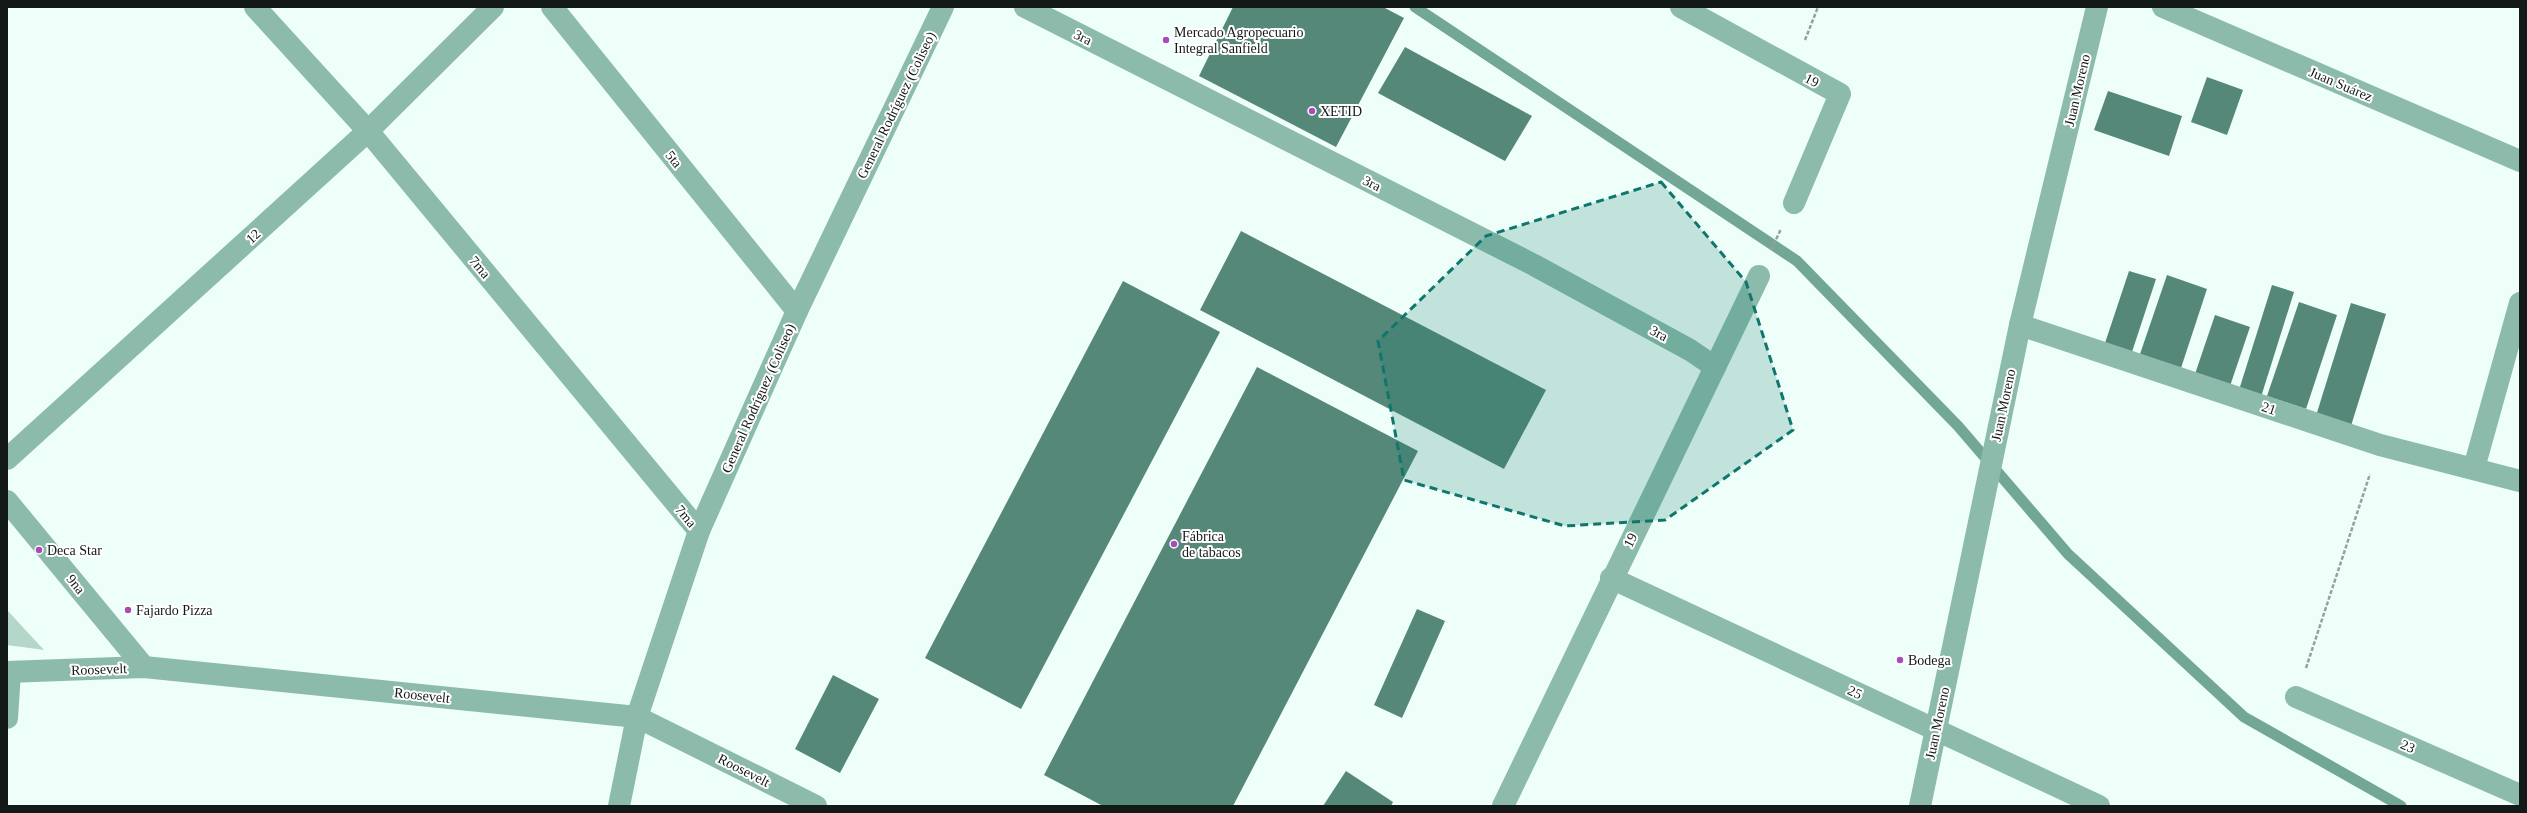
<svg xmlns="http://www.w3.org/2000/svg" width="2527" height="813" viewBox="0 0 2527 813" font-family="'Times New Roman',serif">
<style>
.green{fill:#b4d7ca}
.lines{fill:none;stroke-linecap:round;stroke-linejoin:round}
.stream{stroke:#73a795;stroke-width:11}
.building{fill:#558878}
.path{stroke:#95a19d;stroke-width:2.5;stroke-dasharray:4 2;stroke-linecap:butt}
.minor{stroke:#8dbbab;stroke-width:22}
.marked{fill:#0f766e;fill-opacity:0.2;stroke:#0f766e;stroke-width:3;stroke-dasharray:8 5;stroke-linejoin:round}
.poi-dot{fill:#a84db8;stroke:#fff;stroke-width:1.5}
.labels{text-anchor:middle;stroke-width:4;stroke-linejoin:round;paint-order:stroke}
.poi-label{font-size:14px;fill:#131917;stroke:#fff;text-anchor:start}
.street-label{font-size:14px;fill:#131917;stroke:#fff}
</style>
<rect width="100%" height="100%" fill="#eefef8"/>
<!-- green -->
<path class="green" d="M 7,610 L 44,650 L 7,645 Z"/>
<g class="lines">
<!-- stream -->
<path class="stream" d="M 1415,7 L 1797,261 L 1958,426 L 2068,554 L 2244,717 L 2401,806"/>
</g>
<!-- building -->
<g class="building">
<path d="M 1233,7 L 1383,7 L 1404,18 L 1336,147 L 1199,76 Z"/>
<path d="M 1405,47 L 1532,116 L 1505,161 L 1378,93 Z"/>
<path d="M 2207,77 L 2243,90 L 2227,135 L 2191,122 Z"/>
<path d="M 2108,91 L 2182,116 L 2169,156 L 2094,130 Z"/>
<path d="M 1241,231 L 1546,390 L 1504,469 L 1200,310 Z"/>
<path d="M 2129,271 L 2156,279 L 2130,358 L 2103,349 Z"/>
<path d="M 2167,275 L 2207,289 L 2180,371 L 2139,357 Z"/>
<path d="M 1123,281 L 1220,332 L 1021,709 L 925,658 Z"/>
<path d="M 2272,285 L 2294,292 L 2261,397 L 2239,390 Z"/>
<path d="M 2299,302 L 2337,315 L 2306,409 L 2267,396 Z"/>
<path d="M 2351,303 L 2386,314 L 2350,429 L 2315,419 Z"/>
<path d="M 2215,315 L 2250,327 L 2229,389 L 2194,377 Z"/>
<path d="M 1257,367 L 1418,451 L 1233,806 L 1103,806 L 1044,775 Z"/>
<path d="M 1417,609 L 1445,621 L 1402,718 L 1374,705 Z"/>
<path d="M 833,675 L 879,699 L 840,773 L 795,749 Z"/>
<path d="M 1346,771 L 1393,802 L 1391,806 L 1323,806 Z"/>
</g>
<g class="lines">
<!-- path -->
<g class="path">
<path d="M 1805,40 L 1818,7"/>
<path d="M 1771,250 L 1781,229"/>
<path d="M 2306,668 L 2370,474"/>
</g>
<!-- minor -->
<g class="minor">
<path d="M 255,7 L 368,131 L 699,531"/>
<path d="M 552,7 L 797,311"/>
<path d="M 1025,7 L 1534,265 L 1690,350 L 1715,367"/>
<path d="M 1681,7 L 1840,94 L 1794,203"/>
<path d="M 2163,7 L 2520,161"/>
<path d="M 2020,325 L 2380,445 L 2520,481"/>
<path d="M 7,459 L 368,131 L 493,7"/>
<path d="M 2474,468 L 2520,303"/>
<path d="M 7,501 L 144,667"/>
<path d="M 1611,578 L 2099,806"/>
<path d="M 7,672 L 144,667 L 637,717 L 816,806"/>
<path d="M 2296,697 L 2520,795"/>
<path d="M 7,718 L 10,672"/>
<path d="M 619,806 L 637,717 L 699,531 L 797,311 L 943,7"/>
<path d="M 1503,806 L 1759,276"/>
<path d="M 1920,806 L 2020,325 L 2097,7"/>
</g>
</g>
<!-- marked area -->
<path class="marked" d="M 1661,182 L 1746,282 L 1793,430 L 1665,520 L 1565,526 L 1404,480 L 1378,341 L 1486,236 Z"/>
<!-- markers -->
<g class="poi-dot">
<circle cx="1166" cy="40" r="4"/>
<circle cx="1312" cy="111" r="4"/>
<circle cx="1174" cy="544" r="4"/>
<circle cx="39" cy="550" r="4"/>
<circle cx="128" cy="610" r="4"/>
<circle cx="1900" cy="660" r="4"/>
</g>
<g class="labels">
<!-- poi labels -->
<g class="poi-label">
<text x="1174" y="37">Mercado Agropecuario<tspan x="1174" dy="16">Integral Sanfield</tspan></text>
<text x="1320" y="116">XETID</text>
<text x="1182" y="541">Fábrica<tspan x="1182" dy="16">de tabacos</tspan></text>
<text x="47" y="555">Deca Star</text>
<text x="136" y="615">Fajardo Pizza</text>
<text x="1908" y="665">Bodega</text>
</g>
<!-- street labels -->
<g class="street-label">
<text transform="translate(1083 37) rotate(27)" y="5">3ra</text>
<text transform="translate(1812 80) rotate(27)" y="5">19</text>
<text transform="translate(2341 84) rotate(23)" y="5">Juan Suárez</text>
<text transform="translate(2077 90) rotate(-77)" y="5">Juan Moreno</text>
<text transform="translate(896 105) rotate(-64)" y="5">General Rodríguez (Coliseo)</text>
<text transform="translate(674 159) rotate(51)" y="5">5ta</text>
<text transform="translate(1372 183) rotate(27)" y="5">3ra</text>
<text transform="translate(253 236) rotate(-42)" y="5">12</text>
<text transform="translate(480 267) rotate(50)" y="5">7ma</text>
<text transform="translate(1659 333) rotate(28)" y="5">3ra</text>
<text transform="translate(758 398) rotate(-66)" y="5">General Rodríguez (Coliseo)</text>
<text transform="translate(2003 405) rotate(-78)" y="5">Juan Moreno</text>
<text transform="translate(2269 408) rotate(18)" y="5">21</text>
<text transform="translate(686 516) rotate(50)" y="5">7ma</text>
<text transform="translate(1630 540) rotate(-64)" y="5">19</text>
<text transform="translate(76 584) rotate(51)" y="5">9na</text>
<text transform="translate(99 669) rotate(-2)" y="5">Roosevelt</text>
<text transform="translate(1855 692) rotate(25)" y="5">25</text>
<text transform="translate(422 695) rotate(6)" y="5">Roosevelt</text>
<text transform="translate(1937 723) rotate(-78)" y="5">Juan Moreno</text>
<text transform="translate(2408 746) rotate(24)" y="5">23</text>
<text transform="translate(744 770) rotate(27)" y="5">Roosevelt</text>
</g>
</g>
<!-- border -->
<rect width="2527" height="813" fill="none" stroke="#131917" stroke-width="16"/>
</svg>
